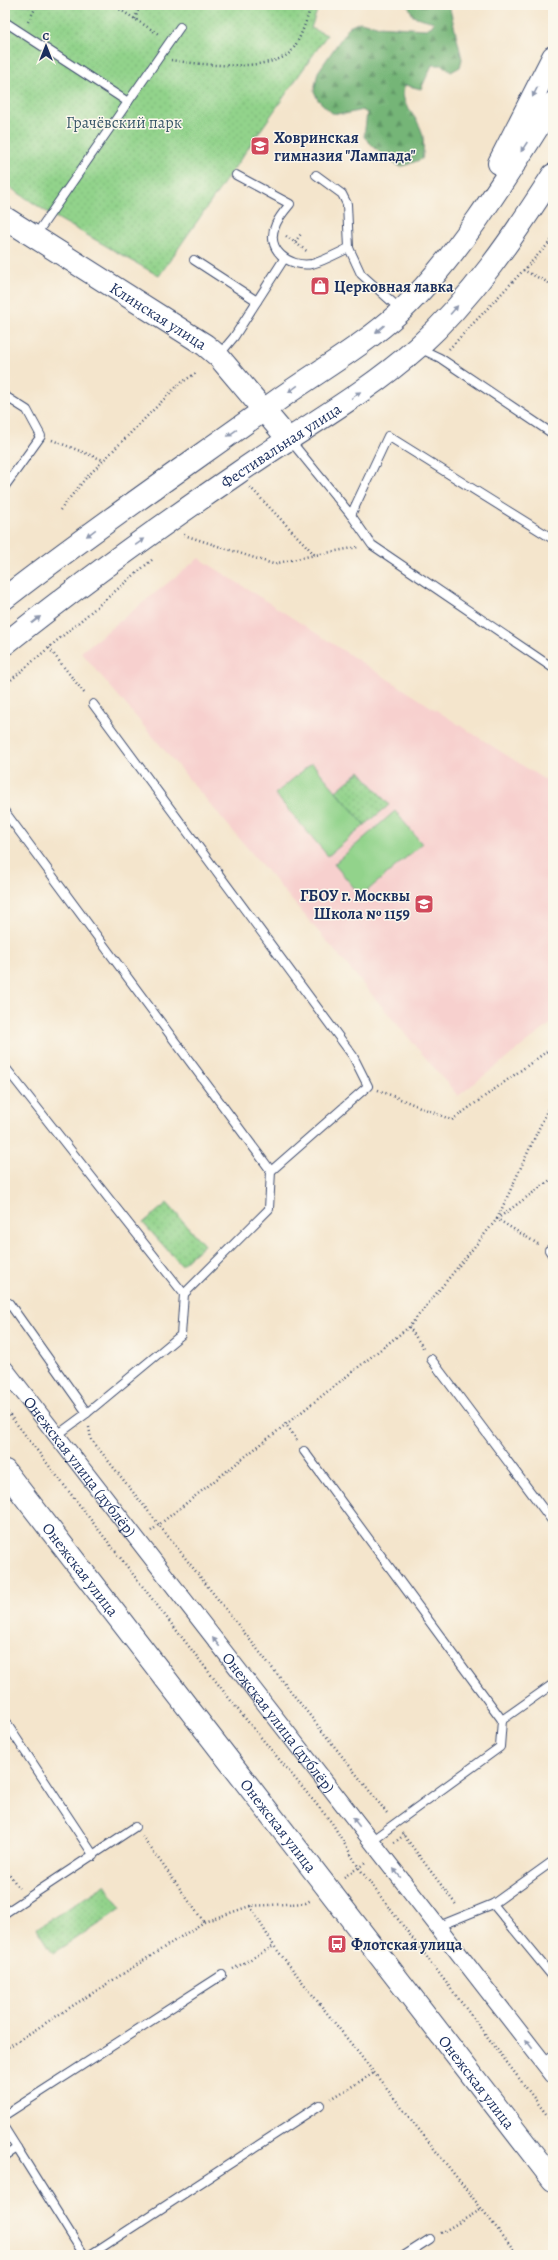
<svg xmlns="http://www.w3.org/2000/svg" width="558" height="2260" viewBox="0 0 558 2260" font-family="Alegreya,serif">
<style>
.built{fill:#f7d0ce}
.grass{fill:#92d38b;stroke:#568174}
.forest{fill:url(#forest-firs);stroke:#48726a}
.park{fill:url(#park-dots);stroke:#568174}
.lines{fill:none;stroke-linecap:round;stroke-linejoin:round}
.lane-casing{stroke:#3c4a6e;stroke-width:10}
.street-casing{stroke:#3c4a6e;stroke-width:18}
.secondary-casing{stroke:#3c4a6e;stroke-width:24}
.path{stroke:#3c4a6e;stroke-width:2.5;stroke-dasharray:1 3;stroke-linecap:butt}
.lane{stroke:#fff;stroke-width:8}
.street{stroke:#fff;stroke-width:16}
.secondary{stroke:#fff;stroke-width:22}
.oneway{fill:#8d97ae}
.labels{text-anchor:middle;stroke-width:3;stroke-linejoin:round;paint-order:stroke}
.park-label{font-size:16px;fill:#395869;stroke:#fbf7ec}
.poi-label{font-size:16px;font-weight:bold;fill:#1b2f5e;stroke:#fbf7ec;text-anchor:start}
.street-label{font-size:16px;fill:#1b2f5e;stroke:#fbf7ec}
</style>
<defs>
<pattern id="forest-firs" width="22" height="20" patternUnits="userSpaceOnUse"><rect width="22" height="20" fill="#75b577"/><path d="M5 1l3.5 6h-7zM16 11l3.5 6h-7z" fill="#5f9465"/></pattern>
<pattern id="park-dots" width="8" height="8" patternUnits="userSpaceOnUse"><rect width="8" height="8" fill="#92d38b"/><path d="M2 2h.1M6 6h.1" fill="none" stroke="#7db57a" stroke-width="1.8" stroke-linecap="round"/></pattern>
</defs>
<rect width="100%" height="100%" fill="#fbf7ec"/>
<filter id="ink" filterUnits="userSpaceOnUse"><feTurbulence type="fractalNoise" baseFrequency=".025" numOctaves="2"/><feDisplacementMap in="SourceGraphic" scale="8" xChannelSelector="R" yChannelSelector="G"/><feConvolveMatrix kernelMatrix="1 2 1 2 8 2 1 2 1" color-interpolation-filters="sRGB"/></filter>
<filter id="wash" filterUnits="userSpaceOnUse"><feTurbulence type="fractalNoise" baseFrequency=".012" numOctaves="4" result="noise"/><feDisplacementMap in="SourceGraphic" scale="16" xChannelSelector="R" yChannelSelector="G"/><feGaussianBlur stdDeviation="0.9" result="paint"/><feColorMatrix in="noise" values="0 0 0 0 0 0 0 0 0 0 0 0 0 0 0 0 0 1.4 0 .05"/><feComposite in="paint" operator="in"/></filter>
<g filter="url(#wash)">
<rect width="100%" height="100%" fill="#f4e5cc"/>
<!-- built -->
<path class="built" d="M 199,558 L 553,785 L 553,1022 L 458,1096 L 81,652 Z"/>
<!-- grass -->
<g class="grass">
<path d="M 312,763 L 365,825 L 328,856 L 275,794 Z"/>
<path d="M 395,811 L 422,844 L 361,896 L 334,864 Z"/>
</g>
<!-- forest -->
<path class="forest" d="M 408,5 L 449,5 L 462,59 L 460,67 L 451,72 L 442,65 L 432,65 L 421,89 L 405,85 C 398,101 413,112 419,125 C 425,136 424,148 422,159 L 401,167 L 386,159 L 364,137 L 367,113 L 362,110 L 345,114 L 332,113 L 318,100 L 314,91 L 318,72 L 349,27 L 360,22 L 377,26 L 426,29 L 432,26 L 434,22 L 413,16 Z"/>
<!-- park -->
<g class="park">
<path d="M 5,5 L 319,5 L 311,28 L 327,35 L 159,276 L 50,214 L 5,184 Z"/>
<path d="M 360,771 L 389,805 L 365,825 L 336,791 Z"/>
<path d="M 167,1203 L 204,1245 L 181,1265 L 143,1223 Z"/>
<path d="M 105,1885 L 121,1909 L 53,1953 L 37,1928 Z"/>
</g>
</g>
<g filter="url(#ink)">
<g class="lines">
<!-- lane casing -->
<g class="lane-casing">
<g id="lane">
<path d="M 5,22 L 128,102"/>
<path d="M 236,175 L 290,204 C 285,210 279,217 276,224 C 264,249 289,268 312,264 C 324,261 338,253 349,248"/>
<path d="M 316,175 L 342,194 L 347,204 L 349,248 L 361,274 L 401,310"/>
<path d="M 35,236 L 180,27"/>
<path d="M 194,260 L 257,301"/>
<path d="M 419,348 L 440,358 L 553,434"/>
<path d="M 219,355 L 234,337 L 284,259"/>
<path d="M 5,396 L 27,410 L 41,436 L 5,486"/>
<path d="M 290,440 L 351,515 L 372,545 L 553,668"/>
<path d="M 351,515 L 388,436 L 553,539"/>
<path d="M 5,812 L 271,1171"/>
<path d="M 5,1067 L 184,1294"/>
<path d="M 549,1250 L 553,1256"/>
<path d="M 9,1303 L 87,1413"/>
<path d="M 431,1359 L 553,1522"/>
<path d="M 56,1436 L 87,1413 L 181,1335 L 184,1294 L 269,1209 L 271,1171 L 368,1086 L 353,1056 L 93,704"/>
<path d="M 304,1451 L 502,1720"/>
<path d="M 5,1721 L 94,1856"/>
<path d="M 371,1841 L 500,1747 L 502,1720 L 553,1684"/>
<path d="M 493,1904 L 553,1977"/>
<path d="M 5,1913 L 135,1827"/>
<path d="M 439,1926 L 493,1904 L 553,1861"/>
<path d="M 543,2062 L 553,2055"/>
<path d="M 5,2115 L 222,1975"/>
<path d="M 5,2129 L 17,2148"/>
<path d="M 5,2156 L 17,2148 L 84,2255"/>
<path d="M 90,2255 L 320,2105"/>
<path d="M 405,2255 L 430,2239"/>
</g>
</g>
<!-- street casing -->
<g class="street-casing">
<g id="street">
<path id="s1" d="M 5,1369 L 553,2075"/>
</g>
</g>
<!-- secondary casing -->
<g class="secondary-casing">
<g id="secondary">
<path d="M 499,163 L 553,57"/>
<path id="s2" d="M 5,218 L 205,345 L 218,356 L 289,440"/>
<path d="M 5,598 C 95,528 189,464 282,397 C 322,369 364,345 400,312 C 458,257 511,170 553,103"/>
<path id="s3" d="M 5,644 C 80,584 159,527 238,473 C 298,431 363,396 418,347 C 472,298 514,236 553,175"/>
<path id="s4" d="M 5,1471 L 553,2180"/>
</g>
</g>
<!-- path -->
<g class="path">
<path d="M 113,5 L 160,35"/>
<path d="M 135,19 L 140,5"/>
<path d="M 28,22 L 37,5"/>
<path d="M 171,60 C 200,65 262,71 287,55 C 298,48 308,17 311,5"/>
<path d="M 286,236 L 308,252"/>
<path d="M 295,242 L 301,234"/>
<path d="M 523,270 L 553,285"/>
<path d="M 449,349 L 553,239"/>
<path d="M 52,440 L 103,460"/>
<path d="M 250,487 L 315,555 L 358,547"/>
<path d="M 60,510 L 85,479 L 178,385 L 196,373"/>
<path d="M 184,535 L 273,564 L 315,555"/>
<path d="M 49,648 L 85,694"/>
<path d="M 5,685 L 153,559"/>
<path d="M 378,1090 L 452,1120 L 553,1047"/>
<path d="M 538,1244 L 497,1219 L 553,1098"/>
<path d="M 409,1327 L 424,1349"/>
<path d="M 5,1409 L 239,1711 L 332,1823 L 359,1868 L 553,2123"/>
<path d="M 285,1423 L 297,1440"/>
<path d="M 89,1427 L 91,1439 L 387,1813"/>
<path d="M 151,1531 L 409,1327 L 497,1219 L 553,1178"/>
<path d="M 402,1833 L 457,1906"/>
<path d="M 142,1836 L 204,1922"/>
<path d="M 394,1843 L 404,1835"/>
<path d="M 5,1868 L 19,1888"/>
<path d="M 344,1877 L 367,1862"/>
<path d="M 250,1906 L 274,1946 L 518,2255"/>
<path d="M 233,1969 L 274,1946"/>
<path d="M 5,2049 L 204,1922 L 250,1906 L 306,1903 L 311,1900"/>
<path d="M 331,2099 L 374,2073"/>
<path d="M 441,2233 L 482,2209"/>
</g>
<!-- lane -->
<use href="#lane" class="lane"/>
<!-- street -->
<use href="#street" class="street"/>
<!-- secondary -->
<use href="#secondary" class="secondary"/>
</g>
<!-- one-way arrows -->
<defs><path id="oneway-solid" d="M-6-.8H1V-3.2L6.5 0L1 3.2V.8H-6Z"/></defs>
<g class="oneway">
<use href="#oneway-solid" transform="translate(535 92) rotate(117)"/>
<use href="#oneway-solid" transform="translate(524 147) rotate(123)"/>
<use href="#oneway-solid" transform="translate(454 310) rotate(-49)"/>
<use href="#oneway-solid" transform="translate(380 329) rotate(139)"/>
<use href="#oneway-solid" transform="translate(293 389) rotate(144)"/>
<use href="#oneway-solid" transform="translate(356 395) rotate(-36)"/>
<use href="#oneway-solid" transform="translate(232 433) rotate(145)"/>
<use href="#oneway-solid" transform="translate(91 533) rotate(144)"/>
<use href="#oneway-solid" transform="translate(140 542) rotate(-35)"/>
<use href="#oneway-solid" transform="translate(36 620) rotate(-38)"/>
<use href="#oneway-solid" transform="translate(216 1642) rotate(-128)"/>
<use href="#oneway-solid" transform="translate(356 1822) rotate(-128)"/>
<use href="#oneway-solid" transform="translate(397 1873) rotate(-129)"/>
<use href="#oneway-solid" transform="translate(529 2044) rotate(-127)"/>
</g>
</g>
<!-- icons -->
<defs>
<g id="school-square" transform="scale(1)"><rect x="-9" y="-9" width="18" height="18" rx="4" fill="#d1495b" stroke="#fbf7ec"/><path d="M0-5L7-2L0 1L-7-2ZM-4 1L0 2.5L4 1V4Q0 6-4 4Z" fill="#fff"/></g>
<g id="shop-square" transform="scale(1)"><rect x="-9" y="-9" width="18" height="18" rx="4" fill="#d1495b" stroke="#fbf7ec"/><path d="M-5-2.5h2.3a2.7 3.5 0 0 1 5.4 0H5L5.5 6h-11ZM-1.5-2.5h3a1.5 2.3 0 0 0-3 0Z" fill="#fff"/></g>
<g id="bus-square" transform="scale(1)"><rect x="-9" y="-9" width="18" height="18" rx="4" fill="#d1495b" stroke="#fbf7ec"/><path d="M-5-6H5V4H4V6H2V4H-2V6H-4V4H-5ZM-3.5-4V0h7V-4ZM-3.5 1.2v1.5H-2V1.2ZM2 1.2v1.5H3.5V1.2Z" fill="#fff"/></g>
</defs>
<g fill-rule="evenodd">
<use href="#school-square" x="260" y="146"/>
<use href="#shop-square" x="320" y="286"/>
<use href="#school-square" x="424" y="904"/>
<use href="#bus-square" x="337" y="1944"/>
</g>
<g class="labels">
<!-- park labels -->
<g class="park-label">
<text x="124" y="128">Грачёвский парк</text>
</g>
<!-- poi labels -->
<g class="poi-label">
<text x="274" y="143">Ховринская<tspan x="274" dy="18">гимназия "Лампада"</tspan></text>
<text x="334" y="292">Церковная лавка</text>
<text x="410" y="901" text-anchor="end">ГБОУ г. Москвы<tspan x="410" dy="18">Школа № 1159</tspan></text>
<text x="351" y="1950">Флотская улица</text>
</g>
<!-- street labels -->
<g class="street-label">
<text dy="6" stroke="none"><textPath href="#s2" startOffset="182">Клинская улица</textPath></text>
<text dy="6" stroke="none"><textPath href="#s3" startOffset="340">Фестивальная улица</textPath></text>
<text dy="6" stroke="none"><textPath href="#s1" startOffset="123">Онежская улица (дублёр)</textPath></text>
<text dy="6" stroke="none"><textPath href="#s4" startOffset="124">Онежская улица</textPath></text>
<text dy="6" stroke="none"><textPath href="#s1" startOffset="447">Онежская улица (дублёр)</textPath></text>
<text dy="6" stroke="none"><textPath href="#s4" startOffset="448">Онежская улица</textPath></text>
<text dy="6" stroke="none"><textPath href="#s4" startOffset="772">Онежская улица</textPath></text>
</g>
</g>
<!-- margin -->
<rect width="558" height="2260" fill="none" stroke="#fbf7ec" stroke-width="20"/>
<!-- north arrow -->
<g transform="translate(46 46)" stroke="#fbf7ec" stroke-width="3" paint-order="stroke">
<path d="M0-3L7 15L0 10L-7 15Z" fill="#1b2f5e"/>
<text y="-6" font-size="11" font-weight="bold" text-anchor="middle" fill="#1b2f5e">С</text>
</g>
</svg>
